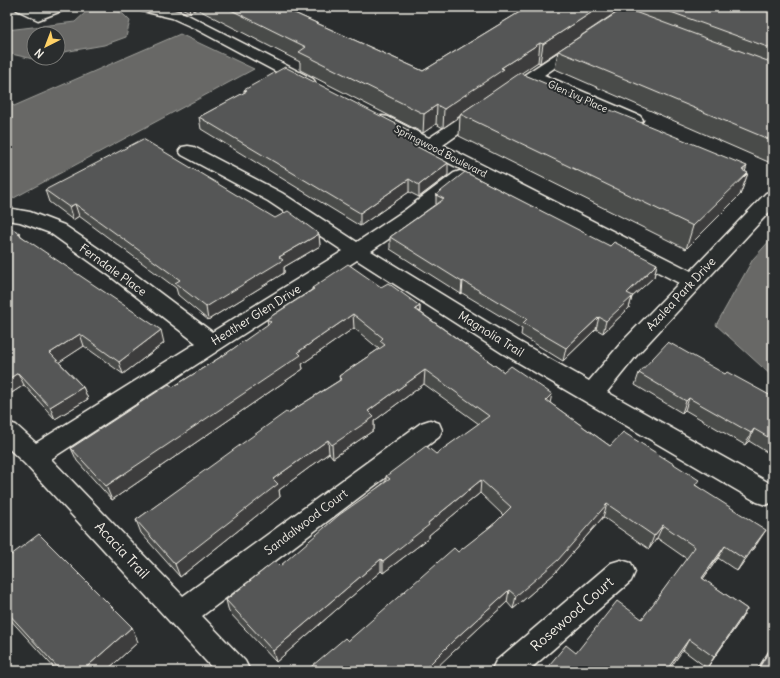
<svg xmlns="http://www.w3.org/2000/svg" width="780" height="678" viewBox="0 0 780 678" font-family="Delius,sans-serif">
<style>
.water{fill:#676866;stroke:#9f9f9a}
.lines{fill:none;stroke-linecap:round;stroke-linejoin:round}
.minor-casing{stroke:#f4f1e8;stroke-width:3}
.minor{fill:#2a2d2e;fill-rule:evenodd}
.wall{fill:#494b4a;stroke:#f4f1e8}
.shaded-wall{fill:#3c3d3c;stroke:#f4f1e8}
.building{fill:#555756;stroke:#f4f1e8}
.labels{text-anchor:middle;stroke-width:4;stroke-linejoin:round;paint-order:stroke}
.far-street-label{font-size:10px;fill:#f4f1e8;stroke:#2a2d2e}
.street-label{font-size:12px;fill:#f4f1e8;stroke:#2a2d2e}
.near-street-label{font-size:14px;fill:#f4f1e8;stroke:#2a2d2e}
</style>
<rect width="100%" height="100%" fill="#2a2d2e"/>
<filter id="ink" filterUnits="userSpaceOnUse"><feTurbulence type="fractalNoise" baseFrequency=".025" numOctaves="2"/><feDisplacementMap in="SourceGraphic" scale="8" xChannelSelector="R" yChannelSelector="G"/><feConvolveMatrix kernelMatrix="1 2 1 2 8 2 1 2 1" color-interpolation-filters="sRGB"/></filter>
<g filter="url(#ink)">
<!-- water -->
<g class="water">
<path d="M 111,8 L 123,14 L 130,21 L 126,37 L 104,45 L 58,53 L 58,34 L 34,34 L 34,58 L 48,58 L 42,61 L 7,53 L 7,30 L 75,22 L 86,12 Z"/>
<path d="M 180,34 L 254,69 L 12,199 L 7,197 L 7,100 L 14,106 Z"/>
<path d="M 773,237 L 773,377 L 716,325 L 753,259 Z"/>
</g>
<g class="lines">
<!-- minor casing -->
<g class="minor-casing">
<g id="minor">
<path d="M 15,7 L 33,7 L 39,10 L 47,7 L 66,7 L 64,10 L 38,20 L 17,10 Z"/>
<path d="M 136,7 L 162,7 L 182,12 L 313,79 L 315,82 L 313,85 L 307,87 L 301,85 L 194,28 L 172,18 L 138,10 Z"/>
<path d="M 627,7 L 644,7 L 544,75 L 640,116 L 643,120 L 640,124 L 634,125 L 628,124 L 533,82 L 443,145 L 691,271 L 766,193 L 773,191 L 773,208 L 637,355 L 607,392 L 773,485 L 773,502 L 766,505 L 757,502 L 502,353 L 357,260 L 51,459 L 183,596 L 421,423 L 430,420 L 439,423 L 442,430 L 439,437 L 202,616 L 245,661 L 250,671 L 215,671 L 25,464 L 7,447 L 7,422 L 16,425 L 36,443 L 196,343 L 110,276 L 50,233 L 20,222 L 7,220 L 7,208 L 30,212 L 64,225 L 124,266 L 212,332 L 343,251 L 268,201 L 182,155 L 179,151 L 182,147 L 188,146 L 194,147 L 282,193 L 357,242 L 405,210 L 454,173 L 460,171 L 466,173 L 469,177 L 466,181 L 419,218 L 371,251 L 518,341 L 589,381 L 621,343 L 679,283 L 376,125 L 373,121 L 376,117 L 382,116 L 388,117 L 429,138 Z"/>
<path d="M 621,560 L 631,563 L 635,572 L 631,581 L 528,671 L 491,671 L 496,661 L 611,563 Z"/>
</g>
</g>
<!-- minor -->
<use href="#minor" class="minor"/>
</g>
<!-- wall -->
<g class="wall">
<path d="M 179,7 L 281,7 L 423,71 L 528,7 L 575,40 L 634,12 L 635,7 L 773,7 L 773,164 L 555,69 L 558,51 L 540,63 L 538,62 L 520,73 L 748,173 L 740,195 L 686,249 L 459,136 L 460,116 L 443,128 L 436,124 L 423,133 L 300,70 L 300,62 L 197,9 L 190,12 Z"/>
<path d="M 244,90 L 408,130 L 408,142 L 448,175 L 419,197 L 409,192 L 360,226 L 201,129 L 199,117 L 244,93 Z"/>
<path d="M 45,190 L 319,234 L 320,246 L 284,267 L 284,273 L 208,320 L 178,295 L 176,288 L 79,216 L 73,220 L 49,202 Z"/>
<path d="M 436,195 L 610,246 L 657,264 L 654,277 L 632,297 L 629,308 L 603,333 L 596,329 L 563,361 L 521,335 L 522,329 L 462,293 L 461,294 L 390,249 L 390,237 L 436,204 Z"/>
<path d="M 20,233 L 21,236 L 164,343 L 123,374 L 84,346 L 59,362 L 83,387 L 88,399 L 55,419 L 24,385 L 7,396 Z"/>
<path d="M 381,287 L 420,306 L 420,312 L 504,372 L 550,403 L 610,446 L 697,486 L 758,542 L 737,571 L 718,558 L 703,579 L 747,609 L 740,621 L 707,668 L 683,650 L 576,653 L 642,619 L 687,559 L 657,538 L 649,549 L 603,517 L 555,573 L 513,609 L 507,602 L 453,652 L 348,641 L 495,523 L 503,515 L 480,493 L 429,535 L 429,538 L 383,573 L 381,571 L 276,662 L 229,612 L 226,600 L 280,566 L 386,481 L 386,476 L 436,454 L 479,424 L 424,384 L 374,421 L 374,430 L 333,458 L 329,453 L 279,490 L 280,497 L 180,577 L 141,533 L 136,520 L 288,413 L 340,380 L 339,376 L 379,349 L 354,328 L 302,364 L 303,369 L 112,500 L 77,461 L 71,448 L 173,387 L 227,353 L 268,325 L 267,319 L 312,290 L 312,288 Z"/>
<path d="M 639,373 L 725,374 L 773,397 L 773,456 L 749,441 L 745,445 L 685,410 L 682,413 L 635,385 Z"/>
<path d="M 7,558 L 138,642 L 106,671 L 57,671 L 7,616 Z"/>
<path d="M 773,644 L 773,671 L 756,671 Z"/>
</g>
<!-- shaded-wall -->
<g class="shaded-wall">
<path d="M 189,7 L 196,7 L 197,9 L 190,12 Z"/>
<path d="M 600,7 L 624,7 L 540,63 L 543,44 Z"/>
<path d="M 540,43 L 538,62 L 460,114 L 460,116 L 443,128 L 444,109 L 501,68 Z"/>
<path d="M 437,105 L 436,124 L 423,133 L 424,114 Z"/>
<path d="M 408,130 L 408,142 L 399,137 Z"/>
<path d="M 448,163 L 448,175 L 419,197 L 419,185 Z"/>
<path d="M 747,166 L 743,178 L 748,173 L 740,195 L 686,249 L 693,226 Z"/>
<path d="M 409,179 L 409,192 L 360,226 L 360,213 Z"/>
<path d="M 75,204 L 79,216 L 73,220 L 69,207 Z"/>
<path d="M 319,234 L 320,246 L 284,267 L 284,273 L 208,320 L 206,307 L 279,257 Z"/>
<path d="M 657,264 L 654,277 L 632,297 L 629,308 L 603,333 L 606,321 L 627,293 Z"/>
<path d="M 463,281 L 462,293 L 461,294 L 462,282 Z"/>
<path d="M 420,306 L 419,320 L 415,309 Z"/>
<path d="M 353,314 L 354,328 L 302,364 L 303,369 L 112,500 L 106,486 L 298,352 Z"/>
<path d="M 599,317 L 596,329 L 563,361 L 566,348 Z"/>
<path d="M 161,330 L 164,343 L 123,374 L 119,362 Z"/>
<path d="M 80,334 L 84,346 L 55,365 L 50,353 Z"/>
<path d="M 425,370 L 424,384 L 374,421 L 374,430 L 333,458 L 332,445 L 368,411 Z"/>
<path d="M 18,373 L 24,385 L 7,396 L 7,380 Z"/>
<path d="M 83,387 L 88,399 L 55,419 L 50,407 Z"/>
<path d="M 552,394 L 549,408 L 546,400 Z"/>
<path d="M 689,398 L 685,410 L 682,413 L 686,401 Z"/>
<path d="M 754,429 L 749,441 L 745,445 L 751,433 Z"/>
<path d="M 328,440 L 329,453 L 279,490 L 280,497 L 180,577 L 175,564 L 273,479 Z"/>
<path d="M 481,480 L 480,493 L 429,535 L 429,538 L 383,573 L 383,561 L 428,523 Z"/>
<path d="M 607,504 L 603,517 L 555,573 L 513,609 L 516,596 Z"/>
<path d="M 663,525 L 657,538 L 649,549 L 654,536 Z"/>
<path d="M 766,530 L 758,542 L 737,571 L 744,559 Z"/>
<path d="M 725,546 L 718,558 L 695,590 L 702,578 Z"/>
<path d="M 381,559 L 381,571 L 276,662 L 273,651 Z"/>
<path d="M 509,590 L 507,602 L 453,652 L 433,671 L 423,671 L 454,640 Z"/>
<path d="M 747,609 L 740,621 L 707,668 L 714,657 Z"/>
<path d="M 132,627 L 138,642 L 106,671 L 82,671 Z"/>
<path d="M 689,639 L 683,650 L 668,671 L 666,671 Z"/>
</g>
<!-- building -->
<g class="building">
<path d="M 225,7 L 281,7 L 423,71 L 528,7 L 600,7 L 543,44 L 540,43 L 501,68 L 504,69 L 444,109 L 437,105 L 424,114 L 299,52 L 306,47 Z"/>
<path d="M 657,7 L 773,7 L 773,49 Z"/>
<path d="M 624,8 L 773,63 L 773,141 L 558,51 Z"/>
<path d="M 285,67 L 408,130 L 399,137 L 448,163 L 419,185 L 409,179 L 360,213 L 199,117 L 247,91 L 244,90 Z"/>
<path d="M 520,73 L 747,166 L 742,170 L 748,173 L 693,226 L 460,114 Z"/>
<path d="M 143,139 L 275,218 L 288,211 L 319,234 L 279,257 L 283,260 L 206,307 L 175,283 L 180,280 L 75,204 L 69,207 L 45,190 Z"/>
<path d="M 465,172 L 610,246 L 614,242 L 657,264 L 627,293 L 633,296 L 606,321 L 599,317 L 566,348 L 523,323 L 527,319 L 463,281 L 462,282 L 390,237 L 444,199 L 436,195 Z"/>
<path d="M 7,226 L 20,233 L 18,234 L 161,330 L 119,362 L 80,334 L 50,353 L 83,387 L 50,407 L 18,373 L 7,380 Z"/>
<path d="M 348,264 L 381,287 L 388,283 L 420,306 L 415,309 L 504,372 L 511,366 L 552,394 L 546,400 L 610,446 L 623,432 L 699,480 L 695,485 L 766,530 L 744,559 L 725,546 L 702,578 L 747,609 L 714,657 L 689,639 L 666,671 L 544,671 L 566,645 L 576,653 L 617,601 L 642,619 L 695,547 L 663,525 L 654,536 L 607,504 L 558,560 L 516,596 L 509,590 L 454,640 L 423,671 L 306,671 L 345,638 L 348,641 L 454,548 L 458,552 L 495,523 L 511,507 L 481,480 L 428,523 L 429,525 L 383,561 L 381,559 L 273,651 L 226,600 L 275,561 L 280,566 L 339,515 L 390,479 L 386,476 L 426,446 L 436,454 L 489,416 L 425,370 L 368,411 L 374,417 L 332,445 L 328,440 L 273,479 L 278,484 L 175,564 L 136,520 L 286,412 L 288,413 L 342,379 L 339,376 L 385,345 L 380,341 L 383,338 L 353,314 L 298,352 L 301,355 L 106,486 L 71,448 L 169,384 L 173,387 L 227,353 L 271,322 L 267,319 L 314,289 L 312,288 Z"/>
<path d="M 668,342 L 725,374 L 727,372 L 773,397 L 773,440 L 754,429 L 751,433 L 689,398 L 686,401 L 639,373 Z"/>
<path d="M 39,534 L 132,627 L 82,671 L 61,671 L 7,612 L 7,558 Z"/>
<path d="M 773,645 L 773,671 L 757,671 Z"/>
</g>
</g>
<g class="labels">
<!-- far-street labels -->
<g class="far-street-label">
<text transform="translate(578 96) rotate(24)" y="4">Glen Ivy Place</text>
<text transform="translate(441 151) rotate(27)" y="4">Springwood Boulevard</text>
</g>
<!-- street labels -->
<g class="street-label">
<text transform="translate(113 270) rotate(36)" y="4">Ferndale Place</text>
<text transform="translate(681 294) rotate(-47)" y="4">Azalea Park Drive</text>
<text transform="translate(256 315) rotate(-32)" y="4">Heather Glen Drive</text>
<text transform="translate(491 334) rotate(32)" y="4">Magnolia Trail</text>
<text transform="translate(306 522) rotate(-37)" y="4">Sandalwood Court</text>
</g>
<!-- near-street labels -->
<g class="near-street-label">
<text transform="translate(122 550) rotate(47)" y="5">Acacia Trail</text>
<text transform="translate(572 614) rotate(-41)" y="5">Rosewood Court</text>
</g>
</g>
<!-- margin -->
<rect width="780" height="678" fill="none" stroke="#2a2d2e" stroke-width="24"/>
<rect x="12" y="12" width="756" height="654" fill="none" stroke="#f4f1e8" stroke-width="1.5" filter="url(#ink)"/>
<!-- north arrow -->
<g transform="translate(46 46) rotate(222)"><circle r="19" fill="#2a2d2e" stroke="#7b7b78"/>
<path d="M0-3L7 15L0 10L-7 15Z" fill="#ffd166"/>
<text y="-6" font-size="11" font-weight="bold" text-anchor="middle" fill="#f4f1e8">N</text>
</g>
</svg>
